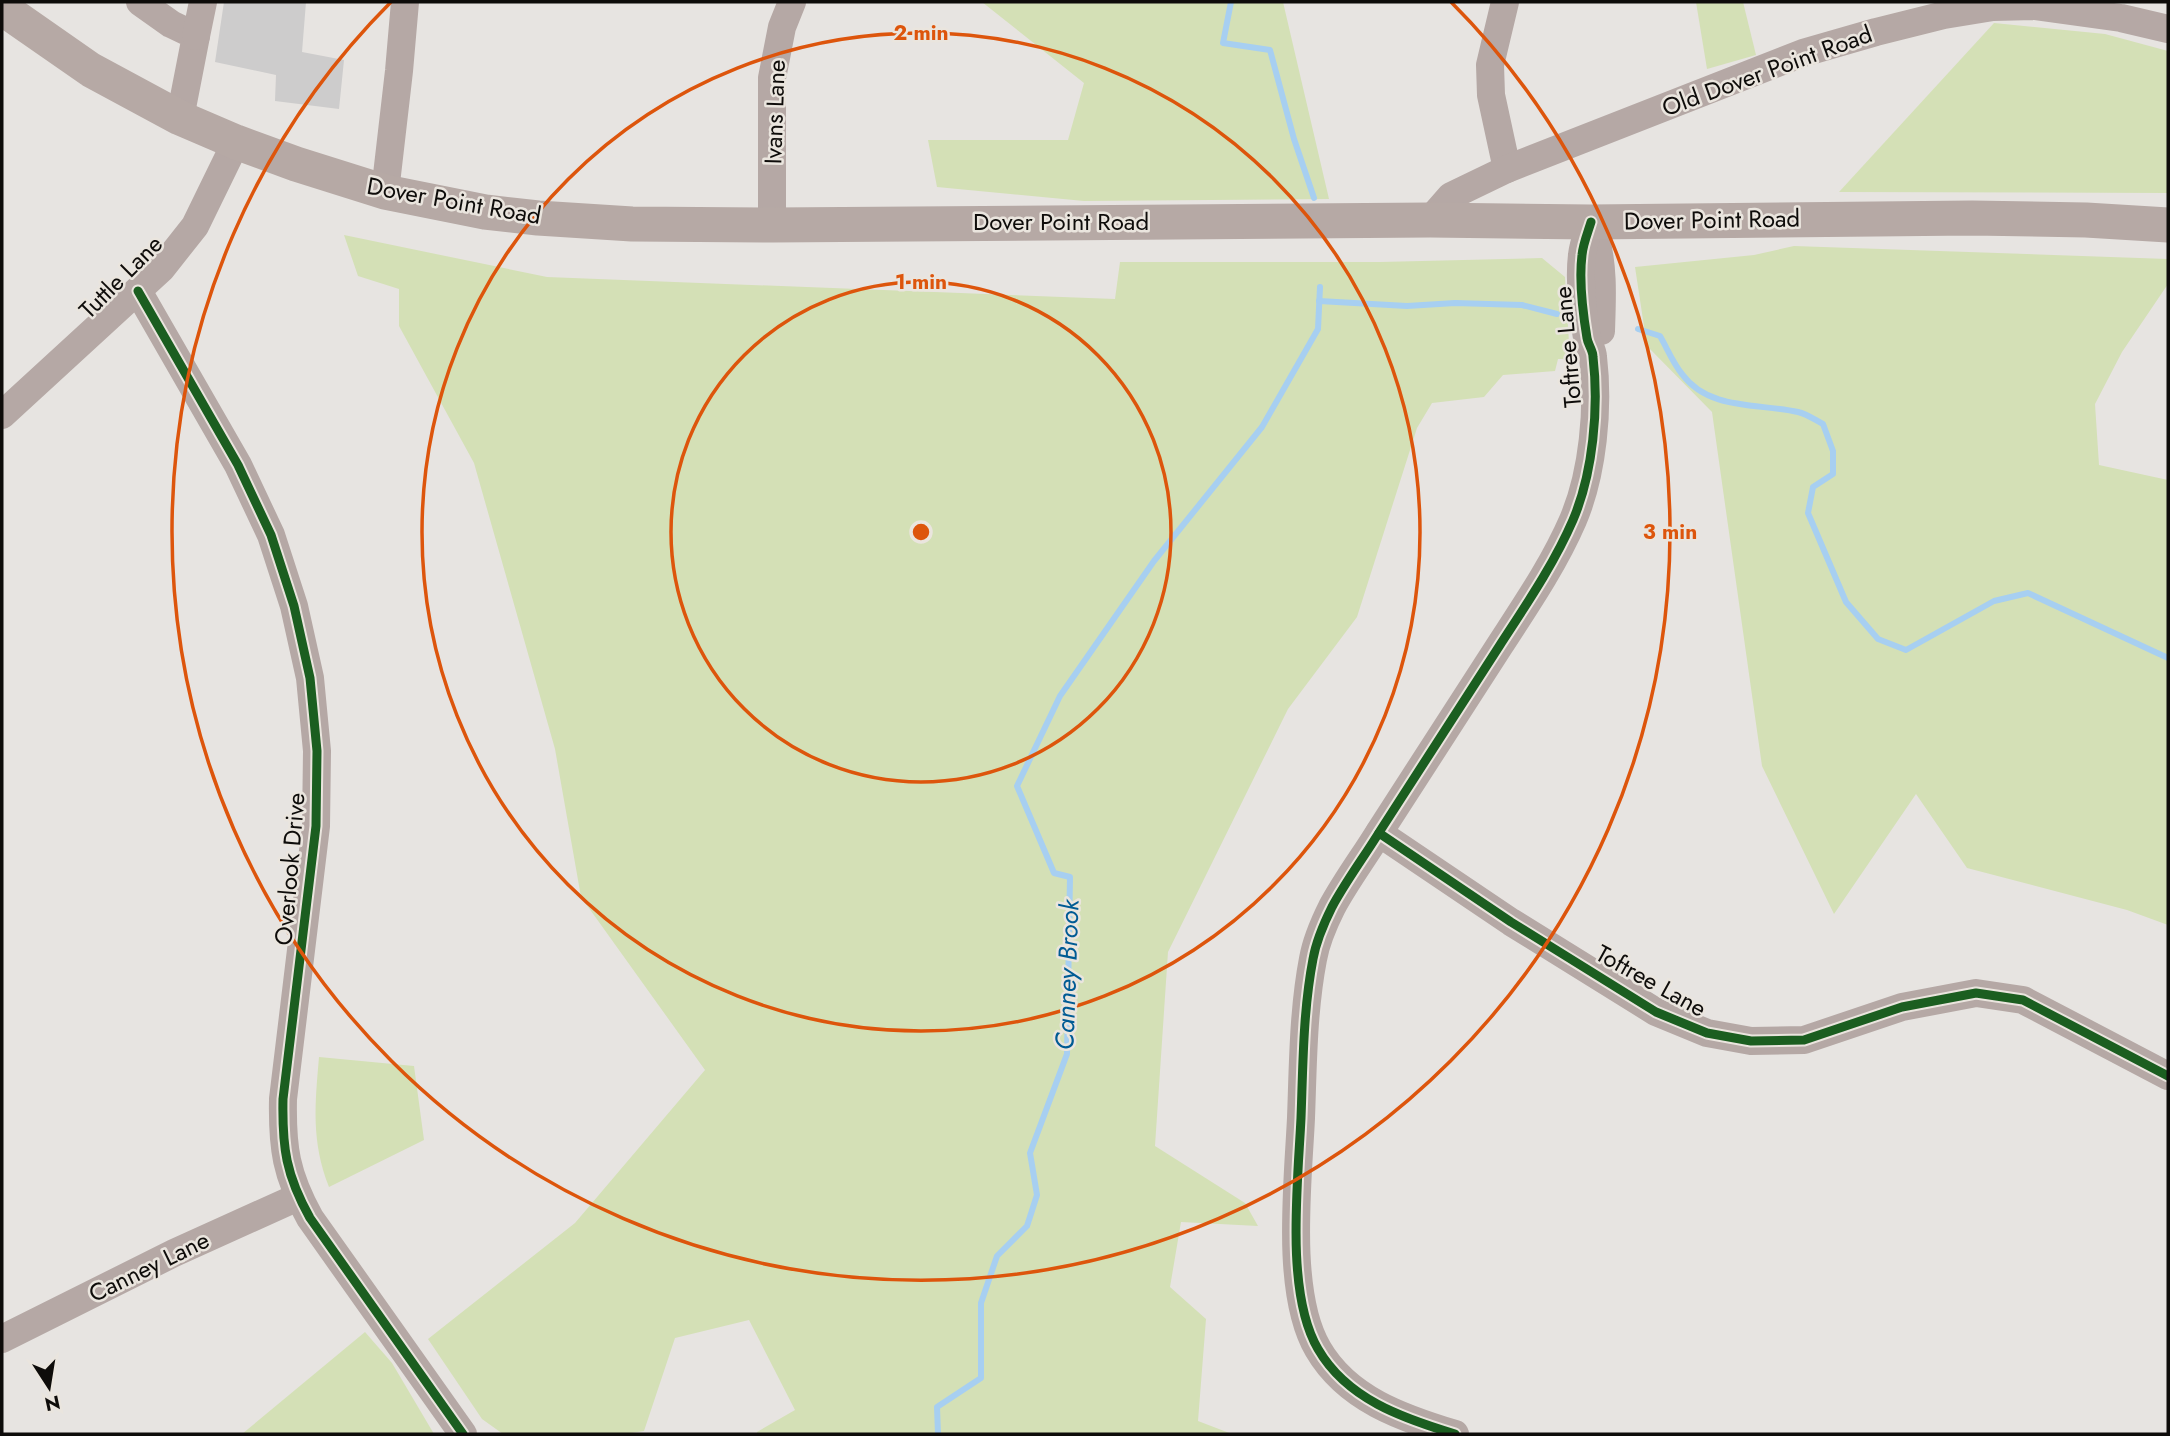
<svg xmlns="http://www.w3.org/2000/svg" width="2170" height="1436" viewBox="0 0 2170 1436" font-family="Jost,sans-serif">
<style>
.green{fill:#d4e0b6}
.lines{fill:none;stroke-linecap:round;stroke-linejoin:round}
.stream{stroke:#a7cff1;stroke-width:6}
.building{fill:#cdcccc}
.minor{stroke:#b5a8a5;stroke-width:28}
.major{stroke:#b6a9a5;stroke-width:35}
.cycleway-casing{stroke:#eae5de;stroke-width:13}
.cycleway{stroke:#1b5e20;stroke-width:9}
.ring{fill:none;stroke:#dd550c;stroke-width:3.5}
.labels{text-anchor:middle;stroke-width:5;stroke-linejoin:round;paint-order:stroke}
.street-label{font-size:24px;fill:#0e0c0a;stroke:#eae5de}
.water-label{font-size:26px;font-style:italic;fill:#005b94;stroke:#eae5de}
.centre{fill:#dd550c;stroke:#eae5de;stroke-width:3.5}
.ring-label{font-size:21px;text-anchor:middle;font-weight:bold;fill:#dd550c;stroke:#eae5de;stroke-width:5;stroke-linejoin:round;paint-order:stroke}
</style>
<rect width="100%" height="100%" fill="#e7e4e1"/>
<!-- green -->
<g class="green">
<path d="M 982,2 L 1283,2 L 1329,199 L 1084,201 L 937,187 L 928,140 L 1068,140 L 1084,83 Z"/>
<path d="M 1696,2 L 1743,2 L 1756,55 L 1707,69 Z"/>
<path d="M 1994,23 L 2105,34 L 2168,51 L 2168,193 L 1839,192 Z"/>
<path d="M 344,235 L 547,277 L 1115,299 L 1120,262 L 1380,262 L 1542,258 L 1565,277 L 1570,359 L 1558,359 L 1555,371 L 1503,375 L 1484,397 L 1432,403 L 1417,428 L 1357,617 L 1288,709 L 1168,952 L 1155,1146 L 1245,1203 L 1258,1226 L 1181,1222 L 1170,1287 L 1206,1319 L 1198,1421 L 1232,1434 L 757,1434 L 757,1432 L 795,1410 L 749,1320 L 675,1338 L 644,1431 L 625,1434 L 503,1434 L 482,1419 L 428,1339 L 575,1223 L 705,1070 L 581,897 L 555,749 L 474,463 L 399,326 L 399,289 L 358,276 Z"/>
<path d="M 1794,246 L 2168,259 L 2168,284 L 2122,352 L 2095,404 L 2099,465 L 2168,480 L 2168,925 L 2127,910 L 1967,868 L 1916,794 L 1834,914 L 1762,766 L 1712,412 L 1647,346 L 1635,267 L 1754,255 Z"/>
<path d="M 319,1057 L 414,1066 L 424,1140 L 329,1187 C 311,1141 315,1104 319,1057 Z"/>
<path d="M 365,1332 L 392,1363 L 434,1434 L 242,1434 Z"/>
</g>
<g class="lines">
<!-- stream -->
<g class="stream">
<path d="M 1231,2 L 1223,43 L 1270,50 L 1294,139 L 1314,198"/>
<path d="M 1319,301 L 1407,306 L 1455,303 L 1522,305 L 1557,314"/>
<path d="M 1638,329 L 1660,336 C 1667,348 1673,363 1682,374 C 1709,411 1759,403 1798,412 C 1807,414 1815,420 1823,424 L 1833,451 L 1833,474 L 1813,487 L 1808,513 L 1846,602 L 1878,639 L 1906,650 L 1994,601 L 2028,593 L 2168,658"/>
<path d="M 938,1434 L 937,1407 L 981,1378 L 981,1303 L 997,1256 L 1027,1226 L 1037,1195 L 1030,1153 L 1067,1054 L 1070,877 L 1054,873 L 1017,786 L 1060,696 L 1154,561 L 1262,427 L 1318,329 L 1320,287"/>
</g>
</g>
<!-- building -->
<path class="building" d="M 224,2 L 306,2 L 302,52 L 344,60 L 339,109 L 275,101 L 276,75 L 215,62 Z"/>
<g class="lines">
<!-- minor -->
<g class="minor">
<path d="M 140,2 L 171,24 L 196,36 L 180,118"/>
<path d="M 1505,2 L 1490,65 L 1491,95 L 1507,169"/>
<path d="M 196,36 L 203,2"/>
<path d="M 385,192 L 399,71 L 405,2"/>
<path d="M 1430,220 L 1451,196 L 1507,169 L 1803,53 L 1876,32 L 1944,15 L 1993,7 L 2034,6 L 2121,18 L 2168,29"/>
<path d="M 772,225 L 772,78 L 782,27 L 792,2"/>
<path d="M 1595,236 C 1604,267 1602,299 1601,331"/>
<path d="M 138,291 L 238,465 L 271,535 L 294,606 L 310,678 L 317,751 L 316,826 L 283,1099 C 282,1148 286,1175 310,1218 L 463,1434"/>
<path d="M 2,415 L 161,269 L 195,226 L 236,142"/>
<path d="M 1379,833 L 1511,922 L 1656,1012 L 1707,1033 L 1751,1041 L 1804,1040 L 1902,1007 L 1976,993 L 2023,1000 L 2168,1076"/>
<path d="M 2,1339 L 174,1253 L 298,1197"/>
<path d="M 1455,1434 C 1402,1418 1347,1399 1318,1349 C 1285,1293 1298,1182 1301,1118 C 1303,1065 1303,1011 1313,959 C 1316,942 1324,923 1332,907 C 1346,881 1364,857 1380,831 C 1420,769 1460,707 1500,645 C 1526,605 1554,564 1573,520 C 1593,473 1599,408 1593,357 C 1593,350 1588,345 1587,338 C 1583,314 1579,279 1582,255 C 1583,244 1588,232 1591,222"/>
</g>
<!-- major -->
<path class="major" d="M 2,8 L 91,70 L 180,118 L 236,142 L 296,164 L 385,192 L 485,212 L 538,218 L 632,224 L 772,225 L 1430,220 L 1591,222 L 1972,218 L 2086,220 L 2168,225"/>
<!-- cycleway casing -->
<g class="cycleway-casing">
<g id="cycleway">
<path d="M 138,291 L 238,465 L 271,535 L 294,606 L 310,678 L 317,751 L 316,826 L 283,1099 C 282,1148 286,1175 310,1218 L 463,1434"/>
<path d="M 1379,833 L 1511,922 L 1656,1012 L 1707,1033 L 1751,1041 L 1804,1040 L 1902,1007 L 1976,993 L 2023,1000 L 2168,1076"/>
<path d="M 1455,1434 C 1402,1418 1347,1399 1318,1349 C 1285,1293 1298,1182 1301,1118 C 1303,1065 1303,1011 1313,959 C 1316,942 1324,923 1332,907 C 1346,881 1364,857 1380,831 C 1420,769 1460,707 1500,645 C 1526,605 1554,564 1573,520 C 1593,473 1599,408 1593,357 C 1593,350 1588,345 1587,338 C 1583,314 1579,279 1582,255 C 1583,244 1588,232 1591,222"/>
</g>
</g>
<!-- cycleway -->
<use href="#cycleway" class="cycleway"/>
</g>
<!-- distance rings -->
<g class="ring">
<circle cx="921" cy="532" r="250"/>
<circle cx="921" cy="532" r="499"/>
<path d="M1451 2A749 749 0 1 1 391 2"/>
</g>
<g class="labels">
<!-- street labels -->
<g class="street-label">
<text transform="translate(1767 71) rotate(-20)" y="8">Old Dover Point Road</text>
<text transform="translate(775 112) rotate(-88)" y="8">Ivans Lane</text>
<text transform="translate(454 201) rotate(10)" y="8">Dover Point Road</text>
<text transform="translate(1712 220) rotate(-1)" y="8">Dover Point Road</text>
<text x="1061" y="230">Dover Point Road</text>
<text transform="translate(121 277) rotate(-45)" y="8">Tuttle Lane</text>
<text transform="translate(1568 347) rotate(-95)" y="8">Toftree Lane</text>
<text transform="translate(290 869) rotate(-85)" y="8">Overlook Drive</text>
<text transform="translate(1651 981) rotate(29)" y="8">Toftree Lane</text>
<text transform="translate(149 1267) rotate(-26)" y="8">Canney Lane</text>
</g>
<!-- water labels -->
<g class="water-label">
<text transform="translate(1067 975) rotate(-88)" y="9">Canney Brook</text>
</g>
</g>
<circle cx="921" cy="532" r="10" class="centre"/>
<g class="ring-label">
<text x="921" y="40">2 min</text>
<text x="921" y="289">1 min</text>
<text x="1670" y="539">3 min</text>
</g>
<!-- border -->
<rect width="2170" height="1436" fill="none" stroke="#0e0c0a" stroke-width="7"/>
<!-- north arrow -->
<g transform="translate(49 1387) rotate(168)" stroke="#eae5de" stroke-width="5" paint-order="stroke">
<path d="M0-5L12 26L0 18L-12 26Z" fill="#0e0c0a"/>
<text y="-10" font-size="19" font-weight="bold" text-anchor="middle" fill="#0e0c0a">N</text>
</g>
</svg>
